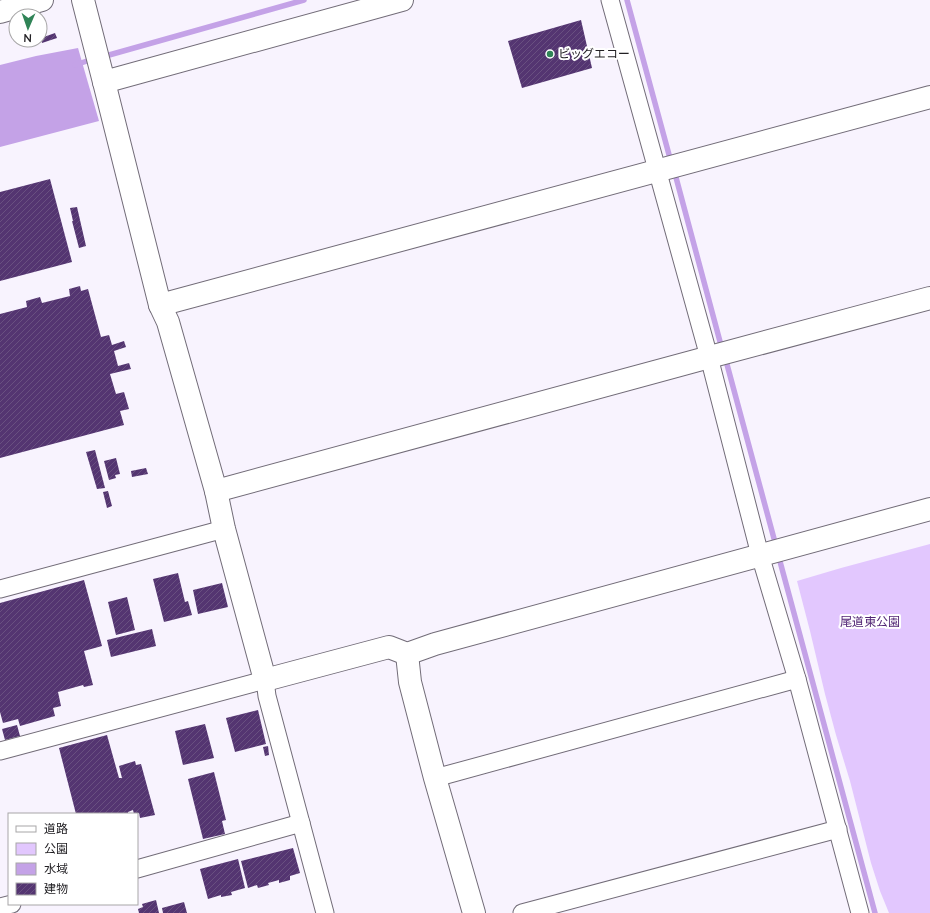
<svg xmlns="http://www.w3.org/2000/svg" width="930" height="913" viewBox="0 0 930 913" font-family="Lato,'Noto Sans JP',sans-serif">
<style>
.park{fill:#e2c7fe}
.water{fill:#c4a2e7}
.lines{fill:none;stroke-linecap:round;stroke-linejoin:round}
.stream{stroke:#c4a2e7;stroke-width:5.5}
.building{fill:url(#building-hatch)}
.street-casing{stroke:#726c78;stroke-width:19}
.secondary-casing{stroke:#726c78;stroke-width:24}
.street{stroke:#fff;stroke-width:17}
.secondary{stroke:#fff;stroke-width:22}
.poi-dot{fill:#308457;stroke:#fff;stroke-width:1.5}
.labels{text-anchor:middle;stroke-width:4;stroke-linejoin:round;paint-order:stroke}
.poi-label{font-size:12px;fill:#222024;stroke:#fff;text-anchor:start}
.park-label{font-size:12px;fill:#512574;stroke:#fff}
</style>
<defs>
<pattern id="building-hatch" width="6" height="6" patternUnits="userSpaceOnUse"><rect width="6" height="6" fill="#543571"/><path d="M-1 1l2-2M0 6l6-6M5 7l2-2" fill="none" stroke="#695080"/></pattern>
</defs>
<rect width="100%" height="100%" fill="#f8f3fe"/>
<!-- park -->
<path class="park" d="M 930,544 L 930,913 L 889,913 L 880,891 L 871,863 L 850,781 L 836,735 L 825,694 L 810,631 L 797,581 L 841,568 Z"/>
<!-- water -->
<path class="water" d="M 78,48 L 99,121 L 0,147 L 0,65 L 36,56 Z"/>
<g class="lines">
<!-- stream -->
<g class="stream">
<path d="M 627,0 L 671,162"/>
<path d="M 102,57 L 304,0"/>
<path d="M 75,65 L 93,59"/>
<path d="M 674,170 L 722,349"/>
<path d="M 725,357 L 776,546"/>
<path d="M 778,554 L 875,913"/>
</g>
</g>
<!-- building -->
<g class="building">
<path d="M 581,20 L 592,68 L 522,88 L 508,41 Z"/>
<path d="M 55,33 L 57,38 L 42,43 L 41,38 Z"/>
<path d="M 50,179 L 72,262 L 0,281 L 0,192 Z"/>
<path d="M 77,207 L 86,246 L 79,248 L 72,221 L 73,221 L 70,208 Z"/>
<path d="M 80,286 L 81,291 L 88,289 L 101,337 L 109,335 L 112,345 L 124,341 L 126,347 L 114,351 L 118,366 L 129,363 L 131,369 L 110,374 L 116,394 L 124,392 L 129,409 L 120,411 L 124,425 L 0,458 L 0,314 L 27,307 L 26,301 L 40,297 L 42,303 L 70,296 L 69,289 Z"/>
<path d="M 95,450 L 105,488 L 97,489 L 86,452 Z"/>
<path d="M 116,458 L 120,474 L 115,475 L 116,478 L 109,480 L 104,461 Z"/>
<path d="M 146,468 L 148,474 L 132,477 L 131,471 Z"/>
<path d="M 108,491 L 112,506 L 107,508 L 103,492 Z"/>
<path d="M 178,573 L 185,602 L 188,601 L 192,615 L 164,622 L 153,579 Z"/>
<path d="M 84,580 L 102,646 L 84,651 L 93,685 L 84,687 L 83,685 L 58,692 L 61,706 L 53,708 L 55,716 L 20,726 L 18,719 L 3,723 L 0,712 L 0,603 Z"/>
<path d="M 222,583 L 228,607 L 198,614 L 193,590 Z"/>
<path d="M 127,597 L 135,630 L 116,635 L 108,602 Z"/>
<path d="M 152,629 L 156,646 L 111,657 L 107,640 Z"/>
<path d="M 258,710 L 266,744 L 235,752 L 226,718 Z"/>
<path d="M 205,724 L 214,758 L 183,765 L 175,731 Z"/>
<path d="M 17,725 L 20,736 L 5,740 L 2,729 Z"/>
<path d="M 107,735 L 119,778 L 122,778 L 119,766 L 135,761 L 136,765 L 141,764 L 155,815 L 140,818 L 139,813 L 134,814 L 133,810 L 128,812 L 128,814 L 76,814 L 59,748 Z"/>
<path d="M 268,746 L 269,755 L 265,756 L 263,747 Z"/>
<path d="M 214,772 L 226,820 L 222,821 L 225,834 L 203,839 L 188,779 Z"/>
<path d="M 293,848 L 300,873 L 290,876 L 290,880 L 279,883 L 279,880 L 268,883 L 269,885 L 258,888 L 257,885 L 248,888 L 241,861 Z"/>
<path d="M 238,859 L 245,888 L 231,892 L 232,895 L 221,897 L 221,895 L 208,899 L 200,869 Z"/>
<path d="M 156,900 L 159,913 L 139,913 L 138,909 L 143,907 L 142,904 Z"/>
<path d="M 184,902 L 187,913 L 163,913 L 162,908 Z"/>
</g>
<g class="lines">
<!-- street casing -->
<g class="street-casing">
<g id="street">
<path d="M 610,0 L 709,357 L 760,555 L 797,679 L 860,913"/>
<path d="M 0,589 L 224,529"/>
<path d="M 0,751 L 265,680 L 267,696 L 325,913"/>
<path d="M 435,778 L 797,679"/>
<path d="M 137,869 L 301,823"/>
<path d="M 0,907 L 12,904"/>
<path d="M 522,913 L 838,829"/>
</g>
</g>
<!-- secondary casing -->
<g class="secondary-casing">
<g id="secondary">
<path d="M 83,0 L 104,82 L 160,305 L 168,322 L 216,491 L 224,529 L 265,680 L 389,647 L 407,654 L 435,644 L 930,509"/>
<path d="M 0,12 L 42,0"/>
<path d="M 104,82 L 402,0"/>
<path d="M 160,305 L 930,97"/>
<path d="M 216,491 L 717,355 L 930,298"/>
<path d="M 407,654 L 410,682 L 435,778 L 474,913"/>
</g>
</g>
<!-- street -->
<use href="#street" class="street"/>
<!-- secondary -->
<use href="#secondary" class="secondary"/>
</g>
<!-- markers -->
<circle class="poi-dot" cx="550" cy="54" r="4"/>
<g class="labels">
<!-- poi labels -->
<g class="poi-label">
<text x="558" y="58">ビッグエコー</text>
</g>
<!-- park labels -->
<g class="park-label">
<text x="870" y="626">尾道東公園</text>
</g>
</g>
<!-- legend -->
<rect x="8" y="813" width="130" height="92" fill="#ffffff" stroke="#a7a6a7"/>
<rect x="16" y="826" width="20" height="6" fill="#ffffff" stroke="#a7a6a7"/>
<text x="44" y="833" font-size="12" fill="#222024">道路</text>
<rect x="16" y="843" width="20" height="12" fill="#e2c7fe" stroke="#a7a6a7"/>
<text x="44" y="853" font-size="12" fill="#222024">公園</text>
<rect x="16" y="863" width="20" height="12" fill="#c4a2e7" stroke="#a7a6a7"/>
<text x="44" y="873" font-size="12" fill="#222024">水域</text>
<rect x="16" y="883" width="20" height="12" fill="url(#building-hatch)" stroke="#a7a6a7"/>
<text x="44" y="893" font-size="12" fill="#222024">建物</text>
<!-- north arrow -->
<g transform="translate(28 28) rotate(182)"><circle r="19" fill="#ffffff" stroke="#a7a6a7"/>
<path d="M0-3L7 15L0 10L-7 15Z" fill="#308457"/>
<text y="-6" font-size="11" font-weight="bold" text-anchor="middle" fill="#222024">N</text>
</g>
</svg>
